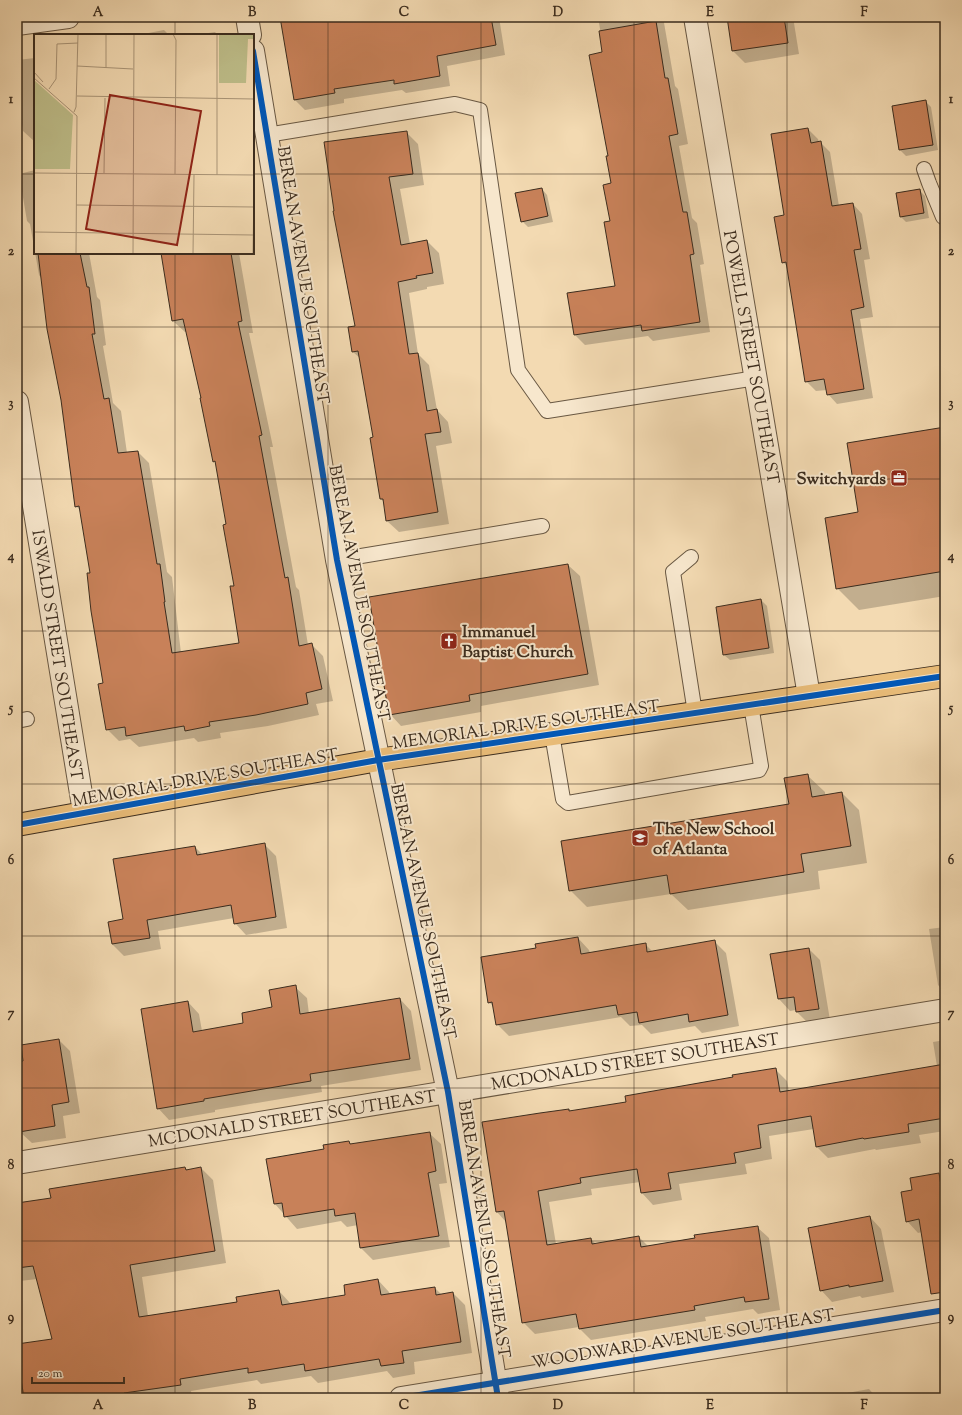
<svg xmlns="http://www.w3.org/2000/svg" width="962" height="1415" viewBox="0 0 962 1415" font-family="'Sorts Mill Goudy',serif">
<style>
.shadow{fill:#0003}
.building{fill:#c88159;stroke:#3b2c1e}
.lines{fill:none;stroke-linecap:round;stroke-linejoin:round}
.lane-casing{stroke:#695843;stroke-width:16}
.street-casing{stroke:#695843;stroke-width:24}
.primary-casing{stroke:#3b2c1e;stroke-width:24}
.lane{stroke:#f7e7cd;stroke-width:14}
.street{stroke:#f7e7cd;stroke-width:22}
.primary{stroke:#eabd79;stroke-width:22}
.cycleway-casing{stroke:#f7e7cd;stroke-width:8}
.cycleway{stroke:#0057b8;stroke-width:6}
.grid{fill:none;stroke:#3b2c1e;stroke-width:1;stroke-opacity:0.55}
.labels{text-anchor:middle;stroke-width:4;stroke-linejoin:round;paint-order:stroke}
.street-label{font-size:17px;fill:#3b2c1e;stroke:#f7e7cd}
.poi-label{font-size:17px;font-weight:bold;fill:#3b2c1e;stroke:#f7e7cd;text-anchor:start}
.inset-road{fill:none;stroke:#a99477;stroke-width:1}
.view{fill:#8f2418;fill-opacity:0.15;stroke:#8f2418;stroke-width:2}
.inset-edge{fill:none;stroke:#3b2c1e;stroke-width:2}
.neatline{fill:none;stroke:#3b2c1e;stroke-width:1.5}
.grid-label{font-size:13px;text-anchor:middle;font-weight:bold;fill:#3b2c1e}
</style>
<rect width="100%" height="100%" fill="#f3dab2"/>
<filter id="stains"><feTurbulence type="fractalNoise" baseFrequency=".005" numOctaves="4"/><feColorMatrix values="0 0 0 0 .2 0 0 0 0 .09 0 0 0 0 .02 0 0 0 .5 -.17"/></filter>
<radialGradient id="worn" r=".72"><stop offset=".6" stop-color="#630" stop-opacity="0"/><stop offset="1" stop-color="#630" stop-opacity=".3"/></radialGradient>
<!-- shadow -->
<g class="shadow">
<path d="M 281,17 L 499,17 L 505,55 L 447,66 L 450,86 L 406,93 L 402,90 L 344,99 L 344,103 L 305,110 L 295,100 Z"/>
<path d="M 598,17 L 663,17 L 675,86 L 678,89 L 688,144 L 679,146 L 692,218 L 697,223 L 704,264 L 700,265 L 710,332 L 653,341 L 648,336 L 585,345 L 575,335 L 616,286 L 611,222 L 612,184 L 609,157 L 604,53 Z"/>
<path d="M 728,17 L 793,17 L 799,54 L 745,63 L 733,51 Z"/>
<path d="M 164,30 L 169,35 L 138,35 Z"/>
<path d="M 215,32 L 218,35 L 195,35 Z"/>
<path d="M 35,58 L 35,142 L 23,131 L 17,89 L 17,60 Z"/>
<path d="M 925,101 L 931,107 L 938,150 L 906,156 L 900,150 L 893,106 Z"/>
<path d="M 808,129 L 818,139 L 819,142 L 820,142 L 830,152 L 839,206 L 853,204 L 862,214 L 870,259 L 864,260 L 873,317 L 860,319 L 873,398 L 837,404 L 828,394 L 827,390 L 816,391 L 806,381 L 788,267 L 783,262 L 785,216 L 772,134 Z"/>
<path d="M 406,132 L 418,144 L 424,185 L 400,189 L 410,244 L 427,241 L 439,253 L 444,284 L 427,287 L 427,289 L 409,293 L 418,354 L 429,365 L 437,410 L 448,422 L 452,443 L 436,446 L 449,524 L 399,532 L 387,521 L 384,502 L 381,499 L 374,438 L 361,359 L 353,352 L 356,327 L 334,212 Z"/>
<path d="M 35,170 L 35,253 L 89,253 L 97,297 L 100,300 L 106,345 L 103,346 L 113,403 L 121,411 L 127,453 L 138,452 L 149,463 L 167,572 L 172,577 L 181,653 L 240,644 L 235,587 L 227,525 L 216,464 L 214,461 L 187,332 L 185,332 L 173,321 L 162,253 L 239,253 L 253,333 L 249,333 L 273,447 L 270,447 L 296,587 L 299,590 L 308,645 L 312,645 L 323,656 L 333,701 L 316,704 L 319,715 L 268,726 L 220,733 L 221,738 L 198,742 L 194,738 L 139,747 L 130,739 L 119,741 L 107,729 L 104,684 L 91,574 L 81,511 L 76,506 L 71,464 L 42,279 L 39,275 L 30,224 L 27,221 L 19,174 Z"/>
<path d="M 542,189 L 547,195 L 553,222 L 528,227 L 522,221 Z"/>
<path d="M 919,190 L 925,196 L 929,218 L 906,222 L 901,217 Z"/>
<path d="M 945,428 L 945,596 L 859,610 L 837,588 L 859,513 Z"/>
<path d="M 568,565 L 580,576 L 599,685 L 481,706 L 481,712 L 401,726 L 390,714 Z"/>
<path d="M 761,600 L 767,606 L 774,653 L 730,660 L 724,655 L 717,608 Z"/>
<path d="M 807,775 L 825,792 L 825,796 L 842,793 L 859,810 L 867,863 L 818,871 L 820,889 L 688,910 L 671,894 L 587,907 L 570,890 L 790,805 Z"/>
<path d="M 264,844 L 276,856 L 287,928 L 246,935 L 235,923 L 234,918 L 158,931 L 161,949 L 124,956 L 112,944 L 109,923 L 124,920 L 195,847 L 203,855 Z"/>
<path d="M 945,927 L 945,993 L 938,985 L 929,929 Z"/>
<path d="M 578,938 L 589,950 L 590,953 L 645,944 L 653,952 L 714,941 L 726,953 L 739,1026 L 702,1033 L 695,1026 L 651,1034 L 642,1025 L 630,1026 L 621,1017 L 509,1036 L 497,1024 L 494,1007 L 489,1002 L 537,949 Z"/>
<path d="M 809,949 L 820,960 L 830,1020 L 808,1023 L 797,1012 L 796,1010 L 790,1011 L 779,999 L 772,955 Z"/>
<path d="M 295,987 L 307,998 L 309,1014 L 400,999 L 411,1011 L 421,1070 L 321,1086 L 322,1092 L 215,1110 L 215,1112 L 169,1120 L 158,1108 L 188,1002 L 199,1014 L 202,1031 L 245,1023 L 273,1008 Z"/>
<path d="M 59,1040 L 70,1051 L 80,1113 L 63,1116 L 66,1138 L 32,1143 L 20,1132 L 17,1113 L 17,1063 L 25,1062 Z"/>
<path d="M 945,1040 L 945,1131 L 919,1135 L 921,1143 L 876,1150 L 875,1149 L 828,1158 L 816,1146 L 814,1129 L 769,1136 L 772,1159 L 745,1164 L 747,1174 L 679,1184 L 682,1200 L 653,1205 L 642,1193 L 640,1182 L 591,1189 L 592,1195 L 549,1202 L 556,1244 L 591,1239 L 596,1244 L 639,1237 L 648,1246 L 757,1227 L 769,1238 L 780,1310 L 758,1314 L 753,1309 L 705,1317 L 706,1321 L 591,1340 L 580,1329 L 579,1327 L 535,1334 L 523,1322 L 506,1222 L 497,1212 L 569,1110 L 570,1112 L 627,1103 L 775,1069 L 787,1081 L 789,1091 L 937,1066 L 933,1042 Z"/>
<path d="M 429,1133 L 441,1144 L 447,1183 L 439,1184 L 450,1247 L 373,1260 L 361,1248 L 358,1225 L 347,1227 L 341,1221 L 297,1229 L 275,1204 L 325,1150 L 349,1142 L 352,1145 Z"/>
<path d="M 185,1168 L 188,1170 L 201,1168 L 213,1180 L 226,1263 L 142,1277 L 148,1316 L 238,1302 L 279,1291 L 291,1304 L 346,1296 L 378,1280 L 389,1292 L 390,1295 L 435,1288 L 442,1295 L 453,1293 L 465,1305 L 472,1353 L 414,1362 L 415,1374 L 393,1378 L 387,1371 L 318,1383 L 311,1376 L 261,1384 L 257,1380 L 191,1391 L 192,1396 L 182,1398 L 17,1398 L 17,1345 L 54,1340 L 37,1279 L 20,1281 L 17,1279 L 17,1204 L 52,1198 Z"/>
<path d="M 938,1175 L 945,1181 L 945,1285 L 922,1232 L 918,1233 L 907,1221 L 913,1191 Z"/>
<path d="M 870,1217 L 881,1229 L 894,1292 L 862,1298 L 860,1296 L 832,1302 L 821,1290 Z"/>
<path d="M 869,1389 L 877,1398 L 880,1398 L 820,1398 Z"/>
<path d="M 817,1396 L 819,1398 L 804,1398 Z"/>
</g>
<!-- building -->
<g class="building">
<path d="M 280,17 L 491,17 L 496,45 L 437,56 L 440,76 L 394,84 L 394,80 L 334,89 L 335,93 L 294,100 Z"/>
<path d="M 727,17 L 784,17 L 788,43 L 732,51 Z"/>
<path d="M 656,21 L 665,78 L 668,78 L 678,134 L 669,136 L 683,212 L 687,212 L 694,254 L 690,255 L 700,322 L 642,331 L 641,325 L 574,335 L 567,293 L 615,286 L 604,222 L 610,221 L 603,185 L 611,183 L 606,156 L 608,156 L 589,55 L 602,52 L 599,31 Z"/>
<path d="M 926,100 L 933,145 L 899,150 L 892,106 Z"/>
<path d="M 808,128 L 811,143 L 821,141 L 832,206 L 853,203 L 861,249 L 854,250 L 864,307 L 851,310 L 864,389 L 827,395 L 824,379 L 805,382 L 786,262 L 782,263 L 774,217 L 784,215 L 771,134 Z"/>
<path d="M 407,131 L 413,174 L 389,177 L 401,245 L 427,240 L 433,273 L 416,276 L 417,278 L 398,282 L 409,354 L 418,353 L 427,411 L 437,409 L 441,432 L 425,434 L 438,512 L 386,521 L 383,499 L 380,499 L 370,438 L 373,437 L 358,351 L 352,352 L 348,327 L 355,326 L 333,211 L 334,211 L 324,142 Z"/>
<path d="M 542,188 L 548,216 L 521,222 L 515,193 Z"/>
<path d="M 920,189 L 924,213 L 900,217 L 896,193 Z"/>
<path d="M 38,253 L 80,253 L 87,287 L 89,287 L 95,334 L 92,334 L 104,399 L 109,398 L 118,453 L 138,451 L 157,564 L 160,564 L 165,602 L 164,602 L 172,653 L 239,643 L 230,586 L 234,586 L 223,525 L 226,524 L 215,461 L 213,462 L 200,398 L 201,398 L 183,319 L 172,321 L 161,253 L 231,253 L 242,321 L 238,322 L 262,435 L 259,436 L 285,578 L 288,577 L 299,646 L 312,643 L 322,689 L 306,693 L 308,704 L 256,715 L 209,722 L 210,726 L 185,731 L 184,726 L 126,736 L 125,727 L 106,730 L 98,684 L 103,683 L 91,611 L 87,573 L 90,573 L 79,506 L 75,507 L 61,400 L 47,329 Z"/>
<path d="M 945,427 L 945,571 L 836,589 L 825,518 L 858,512 L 847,443 Z"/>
<path d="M 568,564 L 588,674 L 469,695 L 470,701 L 389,715 L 369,597 Z"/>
<path d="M 761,599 L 769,648 L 723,655 L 716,607 Z"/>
<path d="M 808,774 L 812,797 L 842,792 L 851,846 L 801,854 L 804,872 L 670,894 L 667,875 L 569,891 L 561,841 L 789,804 L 784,778 Z"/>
<path d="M 265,843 L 276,917 L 234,924 L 231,905 L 147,920 L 150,938 L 112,944 L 108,922 L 123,919 L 113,859 L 195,846 L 197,855 Z"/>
<path d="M 578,937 L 581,954 L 646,943 L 647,952 L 715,940 L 728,1015 L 689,1022 L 688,1014 L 639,1023 L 637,1012 L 618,1015 L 616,1005 L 496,1025 L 492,1002 L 488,1003 L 481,957 L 536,948 L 535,944 Z"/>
<path d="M 809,948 L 819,1009 L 796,1012 L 794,997 L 778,999 L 770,954 Z"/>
<path d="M 296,985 L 300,1014 L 400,998 L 410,1059 L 310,1074 L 311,1081 L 204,1099 L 204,1101 L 157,1109 L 141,1009 L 188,1001 L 193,1032 L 243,1023 L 242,1013 L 272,1007 L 269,990 Z"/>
<path d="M 59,1039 L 69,1102 L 52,1105 L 55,1126 L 19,1132 L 17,1119 L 17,1062 L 23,1061 L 21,1045 Z"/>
<path d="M 945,1064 L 945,1118 L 908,1124 L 909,1132 L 864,1139 L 863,1138 L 816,1147 L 811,1116 L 758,1125 L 761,1148 L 734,1153 L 736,1163 L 668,1173 L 671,1189 L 641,1193 L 637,1169 L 580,1178 L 581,1183 L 538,1191 L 547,1245 L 591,1238 L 592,1244 L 639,1236 L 641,1247 L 695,1238 L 694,1235 L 758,1226 L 769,1299 L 745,1302 L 744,1297 L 694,1306 L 695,1310 L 579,1329 L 576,1314 L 522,1323 L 504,1211 L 496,1212 L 482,1122 L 540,1113 L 569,1109 L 569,1111 L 626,1102 L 625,1096 L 733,1077 L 732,1075 L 776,1068 L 780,1092 Z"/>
<path d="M 430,1132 L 436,1171 L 428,1173 L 439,1236 L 360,1248 L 355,1213 L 335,1216 L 334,1209 L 284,1217 L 282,1203 L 274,1204 L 266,1159 L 324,1149 L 323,1145 L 349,1141 L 350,1144 Z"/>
<path d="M 185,1167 L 186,1170 L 201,1167 L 215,1251 L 130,1265 L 139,1317 L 237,1302 L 236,1297 L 279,1290 L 282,1305 L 345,1295 L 344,1285 L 378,1279 L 381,1295 L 435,1287 L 436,1295 L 453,1292 L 461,1342 L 402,1351 L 404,1363 L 381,1366 L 379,1359 L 305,1371 L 304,1364 L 248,1373 L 248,1368 L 180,1379 L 181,1385 L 124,1393 L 125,1398 L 24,1398 L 17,1354 L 17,1344 L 52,1339 L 33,1266 L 17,1268 L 17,1203 L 51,1198 L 49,1189 Z"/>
<path d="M 939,1173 L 945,1211 L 945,1292 L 931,1294 L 919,1219 L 906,1222 L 901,1192 L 912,1190 L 910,1178 Z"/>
<path d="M 870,1216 L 883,1281 L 849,1287 L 849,1285 L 820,1291 L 808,1228 Z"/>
</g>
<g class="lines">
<!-- lane casing -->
<g class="lane-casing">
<g id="lane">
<path d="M 267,135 L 455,104 L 480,110 L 518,370 L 547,411 L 756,378"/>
<path d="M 924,169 L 929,183 L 943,217 L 945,218"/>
<path d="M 691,557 L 673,572 L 695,713"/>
<path d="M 337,560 L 542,526"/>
<path d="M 17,721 L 27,719"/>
<path d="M 552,734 L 563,799 L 568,803 L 759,770 L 761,766 L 751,705"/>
</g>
</g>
<!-- street casing -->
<g class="street-casing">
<g id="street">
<path d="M 247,17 L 250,35"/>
<path d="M 695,17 L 809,696"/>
<path d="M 17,24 L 68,17"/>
<path d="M 253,51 L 337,560 L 448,1092 L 498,1398"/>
<path d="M 17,402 L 84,812"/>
<path d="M 17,1163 L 945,1010"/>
<path d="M 401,1398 L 945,1310"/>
</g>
</g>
<!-- primary casing -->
<g class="primary-casing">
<path id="primary" d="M 17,825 L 378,760 L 945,676"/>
</g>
<!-- lane -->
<use href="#lane" class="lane"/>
<!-- street -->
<use href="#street" class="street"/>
<!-- primary -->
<use href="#primary" class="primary"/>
<!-- cycleway casing -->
<g class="cycleway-casing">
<g id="cycleway">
<path d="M 253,51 L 337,560 L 448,1092 L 498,1398"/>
<path d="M 17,825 L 378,760 L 945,676"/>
<path d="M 401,1398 L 945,1310"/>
</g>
</g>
<!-- cycleway -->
<use href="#cycleway" class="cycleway"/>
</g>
<!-- grid -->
<path class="grid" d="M 175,17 L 175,35M 328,17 L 328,1398M 481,17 L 481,1398M 634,17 L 634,1398M 787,17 L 787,1398M 17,174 L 35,174M 253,174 L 945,174M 175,253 L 175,1398M 17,327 L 945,327M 17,479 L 945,479M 17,631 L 945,631M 17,784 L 945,784M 17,936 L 945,936M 17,1088 L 945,1088M 17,1241 L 945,1241"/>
<!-- icons -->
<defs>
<g id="office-square" transform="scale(0.9)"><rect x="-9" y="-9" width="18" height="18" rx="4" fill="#8f2418" stroke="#f7e7cd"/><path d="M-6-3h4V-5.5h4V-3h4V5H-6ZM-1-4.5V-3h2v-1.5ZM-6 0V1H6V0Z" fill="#fff"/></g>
<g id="church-square" transform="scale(0.9)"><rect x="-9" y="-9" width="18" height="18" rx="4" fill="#8f2418" stroke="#f7e7cd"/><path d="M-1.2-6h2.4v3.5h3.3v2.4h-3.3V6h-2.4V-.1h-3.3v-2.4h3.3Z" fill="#fff"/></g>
<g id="school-square" transform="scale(0.9)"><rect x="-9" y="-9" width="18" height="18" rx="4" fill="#8f2418" stroke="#f7e7cd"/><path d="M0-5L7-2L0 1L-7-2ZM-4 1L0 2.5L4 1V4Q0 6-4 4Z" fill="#fff"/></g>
</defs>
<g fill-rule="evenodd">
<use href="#office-square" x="899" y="478"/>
<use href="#church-square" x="449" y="641"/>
<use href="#school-square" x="640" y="838"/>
</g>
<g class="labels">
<!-- street labels -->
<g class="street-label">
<text transform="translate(304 275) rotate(81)" y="6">BEREAN AVENUE SOUTHEAST</text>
<text transform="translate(752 357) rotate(80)" y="6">POWELL STREET SOUTHEAST</text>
<text transform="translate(360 593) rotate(79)" y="6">BEREAN AVENUE SOUTHEAST</text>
<text transform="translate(58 655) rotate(81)" y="6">ISWALD STREET SOUTHEAST</text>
<text transform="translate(526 724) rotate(-8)" y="6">MEMORIAL DRIVE SOUTHEAST</text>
<text transform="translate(205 777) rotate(-10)" y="6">MEMORIAL DRIVE SOUTHEAST</text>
<text transform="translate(424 911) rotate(78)" y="6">BEREAN AVENUE SOUTHEAST</text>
<text transform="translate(635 1061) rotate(-9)" y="6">MCDONALD STREET SOUTHEAST</text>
<text transform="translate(292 1118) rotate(-9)" y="6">MCDONALD STREET SOUTHEAST</text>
<text transform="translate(485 1229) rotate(81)" y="6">BEREAN AVENUE SOUTHEAST</text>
<text transform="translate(683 1338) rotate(-9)" y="6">WOODWARD AVENUE SOUTHEAST</text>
</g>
<!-- poi labels -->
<g class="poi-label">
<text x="886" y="484" text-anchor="end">Switchyards</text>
<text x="462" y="637">Immanuel<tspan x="462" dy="20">Baptist Church</tspan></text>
<text x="653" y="834">The New School<tspan x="653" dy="20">of Atlanta</tspan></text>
</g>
</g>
<!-- overview -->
<g transform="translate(34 34)">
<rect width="220" height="220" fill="#f3dab2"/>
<path d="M 185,0 L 220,0 L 220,5 L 214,5 L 212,49 L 185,49 ZM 0,46 L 39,81 L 36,135 L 0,135 Z" fill="#bebe8a"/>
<path class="inset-road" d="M 139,0 L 142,6 L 141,140M 43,32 L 99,35M 72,34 L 72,0M 0,38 L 9,48M 0,44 L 43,82 L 42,220M 15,55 L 22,45 L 23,10 L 44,9M 43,62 L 220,65M 40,78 L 42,73 L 44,0M 0,139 L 220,141M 70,139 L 71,64M 183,141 L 183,0M 42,171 L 220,173M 0,198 L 219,201M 99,220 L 100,0M 159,220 L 160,141M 219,220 L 220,154"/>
<path class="view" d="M 76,61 L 167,77 L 143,211 L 52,195 Z"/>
<rect width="220" height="220" class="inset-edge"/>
</g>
<!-- margin -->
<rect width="962" height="1415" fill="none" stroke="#f3dab2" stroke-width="44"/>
<!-- scale -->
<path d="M32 1377v6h92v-6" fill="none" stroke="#3b2c1e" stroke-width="2"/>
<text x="38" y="1377" font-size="12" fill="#3b2c1e" stroke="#f7e7cd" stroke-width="3" paint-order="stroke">20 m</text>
<rect x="22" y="22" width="918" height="1371" class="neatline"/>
<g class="grid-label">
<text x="98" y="16">A</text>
<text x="252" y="16">B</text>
<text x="404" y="16">C</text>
<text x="558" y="16">D</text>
<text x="710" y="16">E</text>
<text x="864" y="16">F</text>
<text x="11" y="103">1</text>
<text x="951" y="103">1</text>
<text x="11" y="255">2</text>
<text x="951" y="255">2</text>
<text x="11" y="407">3</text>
<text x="951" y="407">3</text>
<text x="11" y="560">4</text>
<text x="951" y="560">4</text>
<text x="11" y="712">5</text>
<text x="951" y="712">5</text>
<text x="11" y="864">6</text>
<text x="951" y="864">6</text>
<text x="11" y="1017">7</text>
<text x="951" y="1017">7</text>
<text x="11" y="1169">8</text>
<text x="951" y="1169">8</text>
<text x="11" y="1321">9</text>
<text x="951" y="1321">9</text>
<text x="98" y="1409">A</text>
<text x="252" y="1409">B</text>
<text x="404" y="1409">C</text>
<text x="558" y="1409">D</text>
<text x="710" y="1409">E</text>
<text x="864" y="1409">F</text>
</g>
<rect width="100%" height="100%" filter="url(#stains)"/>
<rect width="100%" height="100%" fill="url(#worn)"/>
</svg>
